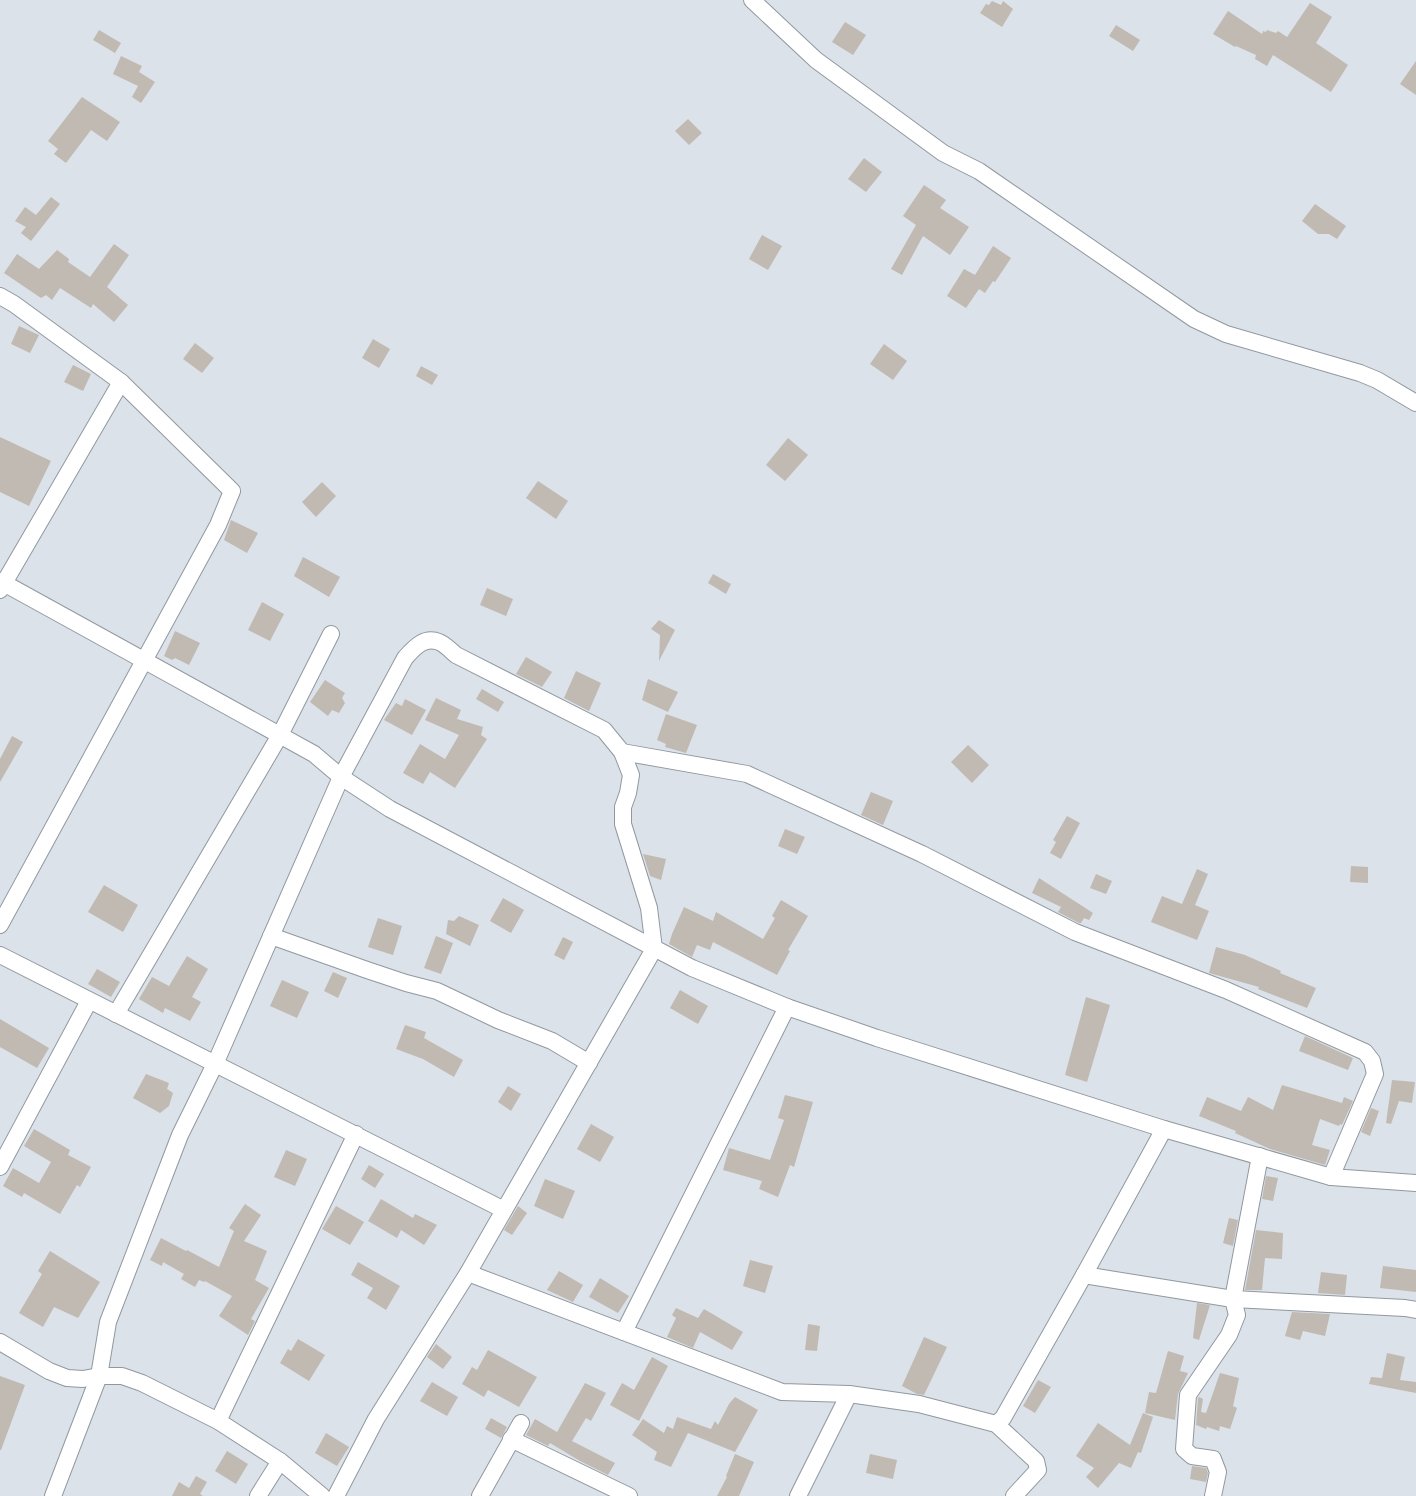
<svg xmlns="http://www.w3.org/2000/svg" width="1416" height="1496" viewBox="0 0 1416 1496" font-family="Cabin,sans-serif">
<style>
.building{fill:#c0bab2}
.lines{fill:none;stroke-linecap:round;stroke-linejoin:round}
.minor-casing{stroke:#91989f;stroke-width:18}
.minor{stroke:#fff;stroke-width:16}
</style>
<rect width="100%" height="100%" fill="#dbe2e9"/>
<!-- building -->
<g class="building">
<path d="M 992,1 L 1001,5 L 1003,1 L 1013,9 L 1002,27 L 980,13 L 986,4 L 989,5 Z"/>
<path d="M 1310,3 L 1332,17 L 1316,43 L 1348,65 L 1331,92 L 1273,55 L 1267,66 L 1255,59 L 1256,55 L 1236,46 L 1235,47 L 1213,34 L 1228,11 L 1262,34 L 1263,31 L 1266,32 L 1267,30 L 1276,33 L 1278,31 L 1287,37 Z"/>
<path d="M 845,22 L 866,35 L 853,55 L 832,42 Z"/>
<path d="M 1116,25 L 1140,40 L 1133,51 L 1109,36 Z"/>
<path d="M 99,30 L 121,43 L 115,53 L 93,40 Z"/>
<path d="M 121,56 L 142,66 L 139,72 L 155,82 L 141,103 L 132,97 L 138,86 L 113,74 Z"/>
<path d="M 1416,61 L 1416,95 L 1400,84 Z"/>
<path d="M 82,97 L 120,122 L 107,141 L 91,130 L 66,163 L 54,154 L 58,149 L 48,141 Z"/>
<path d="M 688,119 L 702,133 L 689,145 L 675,131 Z"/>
<path d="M 864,158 L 882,172 L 866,192 L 848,179 Z"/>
<path d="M 924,185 L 946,200 L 940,208 L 969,227 L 950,255 L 923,236 L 902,275 L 891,269 L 916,225 L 903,216 Z"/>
<path d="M 51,197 L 60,204 L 31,241 L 21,233 L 26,227 L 15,221 L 25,207 L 36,215 Z"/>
<path d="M 1315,204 L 1346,226 L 1337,239 L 1329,234 L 1318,234 L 1302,221 Z"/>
<path d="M 762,235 L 782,246 L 768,270 L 749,259 Z"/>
<path d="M 114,244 L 129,255 L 107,287 L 128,305 L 114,322 L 93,304 L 91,308 L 60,288 L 52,300 L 46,295 L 41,298 L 4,273 L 17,254 L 39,269 L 57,250 L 69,259 L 68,262 L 90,277 Z"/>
<path d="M 993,246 L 1011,258 L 995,282 L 993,281 L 985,293 L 979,289 L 966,308 L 947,296 L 964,269 L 975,275 Z"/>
<path d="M 19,326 L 39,335 L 30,353 L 11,344 Z"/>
<path d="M 373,339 L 390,349 L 379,368 L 362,358 Z"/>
<path d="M 195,343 L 214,358 L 202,373 L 183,359 Z"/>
<path d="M 884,344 L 907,361 L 893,380 L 870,364 Z"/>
<path d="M 73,365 L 91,374 L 83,391 L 64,382 Z"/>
<path d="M 421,366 L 438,375 L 432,385 L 416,376 Z"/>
<path d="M 0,437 L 51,461 L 29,506 L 0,492 Z"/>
<path d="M 788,438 L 808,455 L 785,481 L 766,465 Z"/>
<path d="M 538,481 L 568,501 L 556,519 L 526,498 Z"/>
<path d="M 322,482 L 336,496 L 316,517 L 302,502 Z"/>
<path d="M 231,520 L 258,533 L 247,553 L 224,540 Z"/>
<path d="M 303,557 L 340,577 L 329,597 L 294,576 Z"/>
<path d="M 713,574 L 731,584 L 726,594 L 708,583 Z"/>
<path d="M 487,588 L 513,599 L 506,616 L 480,605 Z"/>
<path d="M 262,602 L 284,614 L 270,641 L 248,630 Z"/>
<path d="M 659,620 L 675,630 L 659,661 L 660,635 L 651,629 Z"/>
<path d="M 175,631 L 200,643 L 189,665 L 175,658 L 172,660 L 164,656 Z"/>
<path d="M 526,657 L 552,672 L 542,687 L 516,674 Z"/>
<path d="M 576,671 L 601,683 L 589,711 L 564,698 Z"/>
<path d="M 648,679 L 678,692 L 668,712 L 642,700 Z"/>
<path d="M 325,680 L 345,693 L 342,698 L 345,703 L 339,713 L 332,710 L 328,716 L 310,702 Z"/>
<path d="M 482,689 L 504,702 L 498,712 L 476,699 Z"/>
<path d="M 436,698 L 461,710 L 457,719 L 483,727 L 481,735 L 487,739 L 455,788 L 430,772 L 423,784 L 403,773 L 420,744 L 445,759 L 459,735 L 425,720 Z"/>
<path d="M 405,699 L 426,710 L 412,735 L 384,720 L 396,703 L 402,706 Z"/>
<path d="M 666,714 L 697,725 L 686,753 L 665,747 L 666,744 L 657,740 Z"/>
<path d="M 12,736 L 23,742 L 0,782 L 0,759 Z"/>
<path d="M 968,745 L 989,765 L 972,783 L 951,762 Z"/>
<path d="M 871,792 L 893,801 L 883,825 L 861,815 Z"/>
<path d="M 1067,816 L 1080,823 L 1061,859 L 1050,853 L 1056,842 L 1053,840 Z"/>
<path d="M 785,829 L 805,837 L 797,854 L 778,846 Z"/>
<path d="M 643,854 L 666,859 L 661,880 L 650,876 Z"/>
<path d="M 1351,866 L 1368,867 L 1368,883 L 1350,882 Z"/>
<path d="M 1197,869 L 1208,874 L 1195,905 L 1209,911 L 1197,940 L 1151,922 L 1162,896 L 1182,904 Z"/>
<path d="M 1096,874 L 1112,881 L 1106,894 L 1090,888 Z"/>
<path d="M 1039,878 L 1093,913 L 1089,920 L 1084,918 L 1081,923 L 1079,923 L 1058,912 L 1061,907 L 1032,893 Z"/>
<path d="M 104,885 L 138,905 L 123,932 L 88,912 Z"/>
<path d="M 503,898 L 524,910 L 511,933 L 490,921 Z"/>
<path d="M 781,900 L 808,916 L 788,950 L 790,951 L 777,975 L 713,942 L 710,950 L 697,945 L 692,957 L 669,944 L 672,934 L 684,907 L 713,921 L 716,912 L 763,939 L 775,918 L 772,916 Z"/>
<path d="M 459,916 L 479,925 L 470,946 L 446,934 L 448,920 L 454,921 Z"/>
<path d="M 378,918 L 402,926 L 393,955 L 368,947 Z"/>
<path d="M 436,936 L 453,943 L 441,974 L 424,968 Z"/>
<path d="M 563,937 L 573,942 L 564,960 L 554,955 Z"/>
<path d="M 1216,947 L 1245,955 L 1281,971 L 1280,973 L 1316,988 L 1307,1008 L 1258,989 L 1259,987 L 1209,973 Z"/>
<path d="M 187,956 L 208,969 L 192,997 L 201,1002 L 190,1021 L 165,1008 L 163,1013 L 139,999 L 152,977 L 169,986 Z"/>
<path d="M 97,969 L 120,982 L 111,997 L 88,984 Z"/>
<path d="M 333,972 L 347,978 L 338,998 L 324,991 Z"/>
<path d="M 282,980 L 309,992 L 297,1018 L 270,1006 Z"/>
<path d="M 680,990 L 708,1006 L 698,1024 L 670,1008 Z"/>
<path d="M 1086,997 L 1110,1005 L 1087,1082 L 1065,1075 Z"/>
<path d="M 0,1019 L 49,1048 L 37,1068 L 0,1047 Z"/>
<path d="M 405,1025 L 426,1032 L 424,1038 L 463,1060 L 454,1077 L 423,1059 L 396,1049 Z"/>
<path d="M 1305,1036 L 1353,1058 L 1348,1070 L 1299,1051 Z"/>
<path d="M 146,1074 L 169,1083 L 167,1089 L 173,1093 L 169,1106 L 160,1113 L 133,1098 Z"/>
<path d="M 1392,1080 L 1415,1082 L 1412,1103 L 1399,1101 L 1391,1124 L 1386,1123 Z"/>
<path d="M 1282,1085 L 1342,1103 L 1344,1097 L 1353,1101 L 1342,1125 L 1340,1124 L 1339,1126 L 1320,1119 L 1312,1145 L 1330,1150 L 1325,1165 L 1270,1149 L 1235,1133 L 1236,1131 L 1199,1116 L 1207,1097 L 1241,1111 L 1248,1097 L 1273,1110 Z"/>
<path d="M 508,1086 L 521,1094 L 511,1111 L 498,1102 Z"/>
<path d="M 785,1095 L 813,1102 L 794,1167 L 790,1165 L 778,1197 L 759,1189 L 762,1181 L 723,1170 L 729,1148 L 770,1160 L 784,1120 L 778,1118 Z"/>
<path d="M 1371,1108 L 1379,1111 L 1370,1136 L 1361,1132 Z"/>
<path d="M 591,1124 L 614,1137 L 600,1162 L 577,1149 Z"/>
<path d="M 34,1129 L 70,1150 L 68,1155 L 91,1167 L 80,1187 L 77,1185 L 60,1214 L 24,1193 L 22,1197 L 3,1186 L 13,1168 L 39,1183 L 51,1162 L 24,1146 Z"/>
<path d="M 286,1150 L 307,1159 L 295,1186 L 274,1177 Z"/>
<path d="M 369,1165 L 384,1174 L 375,1188 L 361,1179 Z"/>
<path d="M 1266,1176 L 1278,1178 L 1273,1201 L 1262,1199 Z"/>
<path d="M 545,1179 L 575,1191 L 563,1219 L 534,1206 Z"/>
<path d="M 381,1199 L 413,1218 L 415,1214 L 437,1225 L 424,1245 L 401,1230 L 397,1238 L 368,1221 Z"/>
<path d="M 245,1204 L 261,1215 L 244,1241 L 267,1251 L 255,1280 L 269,1288 L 251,1319 L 255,1321 L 248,1335 L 219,1316 L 232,1296 L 205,1281 L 204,1282 L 199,1280 L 195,1287 L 181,1279 L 184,1274 L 163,1262 L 162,1266 L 150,1260 L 161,1238 L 186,1251 L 187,1250 L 219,1267 L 234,1231 L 229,1228 Z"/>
<path d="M 336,1206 L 364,1222 L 350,1245 L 322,1229 Z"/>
<path d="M 518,1206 L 527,1213 L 512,1235 L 504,1230 Z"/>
<path d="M 1229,1218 L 1238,1220 L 1233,1246 L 1223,1243 Z"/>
<path d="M 1256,1230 L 1283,1233 L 1282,1259 L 1265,1258 L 1262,1290 L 1245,1290 Z"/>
<path d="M 50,1251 L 100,1282 L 78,1318 L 54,1307 L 43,1327 L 19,1313 L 42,1274 L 38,1271 Z"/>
<path d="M 750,1260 L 773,1266 L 765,1293 L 743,1286 Z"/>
<path d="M 358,1262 L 400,1286 L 386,1310 L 367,1298 L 373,1288 L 351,1275 Z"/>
<path d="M 1383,1266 L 1416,1270 L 1416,1292 L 1380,1288 Z"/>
<path d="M 559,1271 L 583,1285 L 573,1302 L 547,1290 Z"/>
<path d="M 1321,1272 L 1347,1275 L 1345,1295 L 1318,1293 Z"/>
<path d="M 600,1278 L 629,1296 L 618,1313 L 589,1297 Z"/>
<path d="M 1197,1303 L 1210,1305 L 1199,1340 L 1193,1338 Z"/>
<path d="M 676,1308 L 698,1318 L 704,1309 L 743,1332 L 732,1350 L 700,1332 L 693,1348 L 667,1337 L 676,1318 L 672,1315 Z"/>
<path d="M 1292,1312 L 1330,1314 L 1325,1336 L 1303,1331 L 1300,1340 L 1285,1336 Z"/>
<path d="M 808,1324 L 820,1326 L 817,1351 L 805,1350 Z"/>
<path d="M 924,1337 L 947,1347 L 924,1395 L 917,1394 L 902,1386 Z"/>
<path d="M 298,1339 L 325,1355 L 309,1381 L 280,1363 L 288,1349 L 291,1351 Z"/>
<path d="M 436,1344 L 452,1357 L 443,1369 L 427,1357 Z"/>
<path d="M 488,1350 L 537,1377 L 519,1407 L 488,1390 L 484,1397 L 462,1384 L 472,1367 L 477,1370 Z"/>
<path d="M 1168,1351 L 1184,1356 L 1180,1371 L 1188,1373 L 1178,1394 L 1175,1420 L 1145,1413 L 1149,1392 L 1156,1393 Z"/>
<path d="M 1387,1353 L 1405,1357 L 1400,1380 L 1416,1382 L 1416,1393 L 1369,1384 L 1371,1377 L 1382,1378 Z"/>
<path d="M 652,1357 L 668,1366 L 639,1421 L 610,1405 L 622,1383 L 634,1390 Z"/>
<path d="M 1220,1373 L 1239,1378 L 1233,1406 L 1237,1408 L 1230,1429 L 1220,1426 L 1219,1431 L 1207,1427 L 1206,1429 L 1196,1425 L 1198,1398 L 1199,1397 L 1203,1399 L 1201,1412 L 1206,1413 Z"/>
<path d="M 0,1376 L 25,1385 L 1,1450 L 0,1450 Z"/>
<path d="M 1038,1380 L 1051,1387 L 1035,1413 L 1023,1406 Z"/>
<path d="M 432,1382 L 458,1397 L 447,1416 L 420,1401 Z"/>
<path d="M 585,1383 L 606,1393 L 591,1421 L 586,1418 L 572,1441 L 615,1463 L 608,1475 L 580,1461 L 550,1443 L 548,1446 L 526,1435 L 535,1419 L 557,1432 Z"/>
<path d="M 735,1397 L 758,1410 L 735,1452 L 688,1433 L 671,1467 L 654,1460 L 657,1452 L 632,1435 L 643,1419 L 664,1433 L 667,1426 L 673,1429 L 677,1417 L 711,1429 L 715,1421 L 718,1425 L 729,1404 Z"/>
<path d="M 1143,1413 L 1153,1417 L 1141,1453 L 1138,1452 L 1131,1468 L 1119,1463 L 1098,1488 L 1086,1477 L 1094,1468 L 1076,1456 L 1098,1423 L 1130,1445 Z"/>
<path d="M 491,1418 L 507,1427 L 501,1438 L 485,1429 Z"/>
<path d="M 326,1433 L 349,1447 L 337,1466 L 315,1453 Z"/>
<path d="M 227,1451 L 248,1464 L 236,1484 L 215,1471 Z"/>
<path d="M 735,1454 L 754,1462 L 739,1496 L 717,1496 L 727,1477 L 726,1476 Z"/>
<path d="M 870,1454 L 897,1460 L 893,1479 L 866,1473 Z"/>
<path d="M 1192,1466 L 1206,1468 L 1208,1473 L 1206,1482 L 1190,1479 Z"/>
<path d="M 196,1476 L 207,1482 L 200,1494 L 203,1496 L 172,1496 L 179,1482 L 189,1488 Z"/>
</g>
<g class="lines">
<!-- minor casing -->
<g class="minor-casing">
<g id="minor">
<path d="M 752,0 L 816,60 L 943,153 L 979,171 L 1194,319 L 1226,334 L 1360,373 L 1377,380 L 1416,403"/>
<path d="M 0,296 L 14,304 L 121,382 L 232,491 L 218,525 L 0,925"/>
<path d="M 0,581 L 314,754 L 341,777 L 390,809 L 692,968 L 787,1007 L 877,1038 L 1164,1129 L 1331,1177 L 1416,1183"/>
<path d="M 0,590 L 121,382"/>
<path d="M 622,752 L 747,774 L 922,854 L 1075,932 L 1226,990 L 1365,1052 L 1372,1061 L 1375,1074 L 1331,1177"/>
<path d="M 271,936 L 367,970 L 406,983 L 437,991 L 498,1020 L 552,1041 L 589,1063"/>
<path d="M 0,955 L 504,1210"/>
<path d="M 116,1014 L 280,735 L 331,634"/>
<path d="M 0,1167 L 89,1001"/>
<path d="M 468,1273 L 782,1392 L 849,1394 L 919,1404 L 996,1424 L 1036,1461 L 1038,1470 L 1014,1496"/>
<path d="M 1084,1275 L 1233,1299 L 1405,1308 L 1416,1310"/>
<path d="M 624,1332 L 787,1007"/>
<path d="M 0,1342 L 49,1371 L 67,1378 L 83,1379 L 99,1376 L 122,1376 L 142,1383 L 218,1421 L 280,1461 L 322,1496"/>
<path d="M 218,1421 L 356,1134"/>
<path d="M 996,1424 L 1003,1418 L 1084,1275 L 1164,1129"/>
<path d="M 511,1439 L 629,1496"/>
<path d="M 53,1496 L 99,1376 L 108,1322 L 180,1135 L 215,1064 L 341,777 L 405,658 C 414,648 424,636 439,642 C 445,644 451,651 456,655 L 604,730 L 622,752 L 631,775 L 628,793 L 623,807 L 623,824 L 649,908 L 654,949 L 468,1273 L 376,1419 L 336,1496"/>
<path d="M 258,1496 L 280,1461"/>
<path d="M 480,1496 L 521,1423"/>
<path d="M 798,1496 L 849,1394"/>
<path d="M 1213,1496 L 1218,1472 L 1213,1459 L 1192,1456 L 1184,1449 L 1188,1395 L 1229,1335 L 1237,1315 L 1233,1299 L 1260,1156"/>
</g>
</g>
<!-- minor -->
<use href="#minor" class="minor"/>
</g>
</svg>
